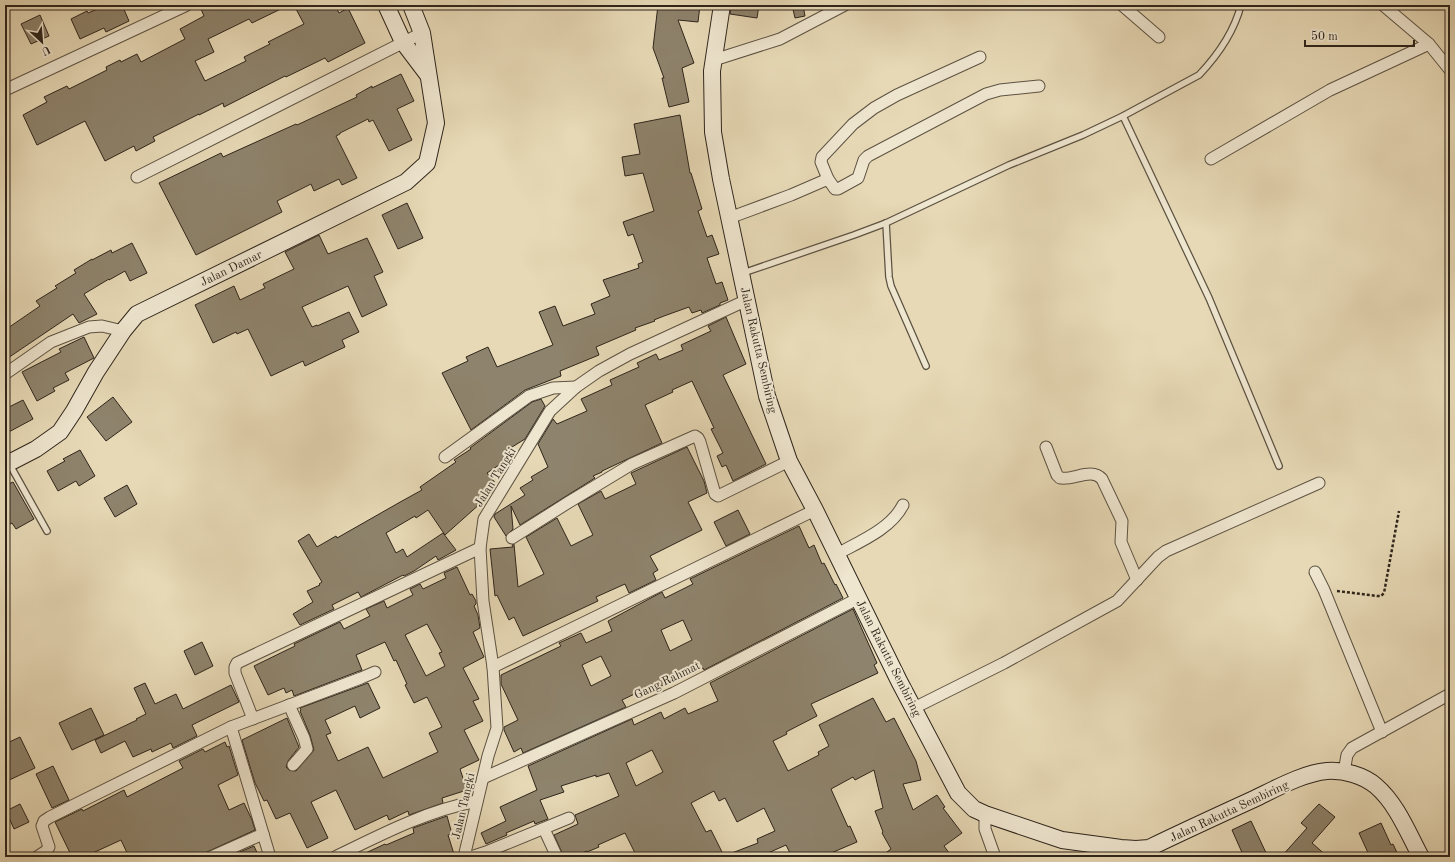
<svg xmlns="http://www.w3.org/2000/svg" width="1455" height="862" viewBox="0 0 1455 862" font-family="'Old Standard TT',serif">
<style>
.building{fill:#8e836c;stroke:#2e251b;fill-rule:evenodd}
.lines{fill:none;stroke-linecap:round;stroke-linejoin:round}
.lane-casing{stroke:#5c5242;stroke-width:8}
.street-casing{stroke:#5c5242;stroke-width:13}
.secondary-casing{stroke:#2e251b;stroke-width:18}
.path{stroke:#2e251b;stroke-width:2.5;stroke-dasharray:3 2;stroke-linecap:butt}
.lane{stroke:#efe6d0;stroke-width:5.5}
.street{stroke:#efe6d0;stroke-width:11}
.secondary{stroke:#efe6d0;stroke-width:16}
.labels{text-anchor:middle;stroke-width:4;stroke-linejoin:round;paint-order:stroke}
.street-label{font-size:12px;fill:#2e251b;stroke:#efe6d0}
</style>
<rect width="100%" height="100%" fill="#e7d9b6"/>
<filter id="stains"><feTurbulence type="fractalNoise" baseFrequency=".005" numOctaves="4"/><feColorMatrix values="0 0 0 0 .2 0 0 0 0 .09 0 0 0 0 .02 0 0 0 .5 -.17"/></filter>
<radialGradient id="worn" r=".72"><stop offset=".6" stop-color="#630" stop-opacity="0"/><stop offset="1" stop-color="#630" stop-opacity=".3"/></radialGradient>
<!-- building -->
<g class="building">
<path d="M 107,5 L 122,5 L 129,21 L 106,32 L 104,28 L 80,39 L 71,19 L 87,11 L 88,13 Z"/>
<path d="M 210,5 L 289,5 L 252,23 L 249,19 L 208,39 L 214,52 L 195,61 L 205,81 L 246,61 L 244,57 L 270,44 L 268,42 L 304,24 L 296,9 L 304,5 L 335,5 L 339,13 L 348,8 L 365,43 L 328,62 L 325,58 L 286,77 L 285,76 L 224,107 L 223,103 L 199,115 L 199,114 L 153,137 L 155,141 L 136,151 L 134,146 L 105,161 L 85,121 L 37,145 L 23,115 L 47,102 L 44,97 L 67,86 L 69,89 L 107,70 L 106,67 L 120,60 L 121,62 L 137,54 L 141,62 L 185,39 L 180,29 L 204,16 L 201,9 Z"/>
<path d="M 658,5 L 700,5 L 698,22 L 678,20 L 694,63 L 682,68 L 689,102 L 669,107 L 662,78 L 664,78 L 653,48 Z"/>
<path d="M 731,5 L 759,5 L 757,18 L 730,14 Z"/>
<path d="M 792,5 L 803,5 L 805,16 L 795,18 Z"/>
<path d="M 40,15 L 49,36 L 31,44 L 21,24 Z"/>
<path d="M 401,74 L 414,101 L 397,109 L 412,140 L 389,151 L 373,120 L 369,122 L 368,119 L 340,133 L 340,134 L 336,136 L 357,178 L 342,185 L 339,179 L 314,191 L 311,184 L 277,201 L 282,212 L 196,255 L 159,183 L 221,153 L 223,157 L 296,124 L 297,125 L 357,97 L 356,95 L 372,86 L 372,88 Z"/>
<path d="M 680,115 L 690,173 L 691,173 L 702,209 L 698,211 L 707,237 L 712,235 L 719,254 L 707,258 L 716,284 L 722,282 L 728,300 L 720,303 L 720,305 L 702,313 L 701,310 L 692,313 L 689,307 L 664,316 L 654,320 L 655,321 L 635,328 L 636,330 L 596,347 L 599,355 L 560,371 L 561,376 L 525,390 L 471,430 L 442,373 L 468,361 L 466,357 L 488,347 L 497,367 L 553,345 L 539,312 L 555,306 L 563,326 L 595,314 L 591,304 L 610,296 L 603,280 L 639,268 L 638,264 L 643,262 L 633,234 L 628,236 L 623,222 L 654,211 L 643,173 L 625,176 L 622,157 L 640,154 L 634,124 Z"/>
<path d="M 407,203 L 423,238 L 398,249 L 382,215 Z"/>
<path d="M 319,235 L 328,254 L 367,238 L 383,272 L 374,276 L 387,305 L 362,317 L 348,286 L 302,307 L 312,327 L 317,325 L 317,326 L 349,312 L 359,332 L 342,340 L 345,347 L 330,354 L 305,366 L 303,361 L 271,376 L 248,329 L 237,334 L 236,332 L 213,343 L 195,305 L 234,286 L 240,300 L 265,288 L 263,284 L 294,269 L 285,252 Z"/>
<path d="M 132,243 L 147,273 L 130,281 L 125,271 L 109,280 L 109,279 L 84,294 L 97,314 L 79,323 L 73,314 L 5,360 L 5,330 L 40,306 L 36,301 L 57,288 L 55,286 L 76,273 L 74,270 L 92,259 L 92,260 L 111,250 L 112,253 Z"/>
<path d="M 726,317 L 746,364 L 723,375 L 766,464 L 733,481 L 726,465 L 722,467 L 717,456 L 723,453 L 711,429 L 714,428 L 692,381 L 672,390 L 673,392 L 645,405 L 662,443 L 602,471 L 602,472 L 593,476 L 595,478 L 520,525 L 511,506 L 513,529 L 506,536 L 494,517 L 495,514 L 525,495 L 520,488 L 533,480 L 531,477 L 548,467 L 538,444 L 553,419 L 557,424 L 587,411 L 581,399 L 612,385 L 610,380 L 639,367 L 637,363 L 656,354 L 659,360 L 683,350 L 681,345 L 711,331 L 708,326 Z"/>
<path d="M 84,337 L 94,358 L 65,373 L 69,380 L 53,388 L 55,391 L 37,401 L 22,372 L 61,352 L 59,349 Z"/>
<path d="M 113,397 L 132,422 L 106,441 L 87,417 Z"/>
<path d="M 541,399 L 545,406 L 525,439 L 504,452 L 508,459 L 487,473 L 497,485 L 491,494 L 445,535 L 428,510 L 416,518 L 415,516 L 386,533 L 396,553 L 403,549 L 407,557 L 443,533 L 456,550 L 438,560 L 436,556 L 414,571 L 404,576 L 403,575 L 361,597 L 358,592 L 332,605 L 334,609 L 300,625 L 293,614 L 313,602 L 307,591 L 320,585 L 319,584 L 322,582 L 298,541 L 309,534 L 317,547 L 336,536 L 337,538 L 402,501 L 422,490 L 420,487 L 456,462 L 454,460 L 471,449 L 470,448 L 532,402 Z"/>
<path d="M 23,400 L 33,419 L 5,434 L 5,409 Z"/>
<path d="M 687,447 L 704,481 L 707,493 L 688,502 L 702,530 L 650,556 L 658,570 L 653,573 L 656,580 L 629,593 L 625,584 L 596,597 L 598,601 L 523,636 L 514,617 L 509,620 L 497,595 L 495,596 L 490,549 L 513,547 L 512,545 L 514,544 L 518,587 L 544,574 L 526,537 L 557,518 L 571,546 L 593,535 L 578,504 L 601,491 L 605,499 L 636,484 L 631,473 Z"/>
<path d="M 80,450 L 95,476 L 79,486 L 76,481 L 58,491 L 47,471 L 65,461 L 63,459 Z"/>
<path d="M 13,482 L 34,519 L 16,529 L 12,523 L 5,527 L 5,486 Z"/>
<path d="M 127,485 L 137,504 L 115,517 L 104,498 Z"/>
<path d="M 738,510 L 750,534 L 726,546 L 714,522 Z"/>
<path d="M 799,526 L 809,548 L 814,545 L 822,564 L 824,563 L 835,585 L 836,584 L 843,598 L 704,670 L 703,668 L 682,678 L 681,677 L 649,692 L 647,688 L 622,700 L 626,707 L 523,753 L 521,748 L 514,752 L 504,730 L 504,727 L 518,720 L 501,684 L 501,675 L 561,646 L 559,643 L 581,633 L 586,643 L 612,631 L 608,621 L 662,592 L 665,598 L 693,584 L 690,579 ZM 683,620 L 692,640 L 670,651 L 661,630 ZM 601,656 L 611,676 L 591,686 L 582,665 Z"/>
<path d="M 457,567 L 470,595 L 472,594 L 476,601 L 476,604 L 474,606 L 478,615 L 480,628 L 473,632 L 484,657 L 463,668 L 479,699 L 473,701 L 483,721 L 464,730 L 479,760 L 460,769 L 467,790 L 442,798 L 443,803 L 409,815 L 408,811 L 389,820 L 387,815 L 355,830 L 336,790 L 311,802 L 328,838 L 307,848 L 290,813 L 276,819 L 267,800 L 264,801 L 255,783 L 242,740 L 287,718 L 299,747 L 288,761 L 286,767 L 289,770 L 296,771 L 314,750 L 310,735 L 300,711 L 301,710 L 300,708 L 368,683 L 380,708 L 360,718 L 355,706 L 325,720 L 331,733 L 326,735 L 338,761 L 368,747 L 383,778 L 438,752 L 429,733 L 442,727 L 427,697 L 414,703 L 405,685 L 407,684 L 396,660 L 394,661 L 385,642 L 356,655 L 362,670 L 294,696 L 292,690 L 286,693 L 284,688 L 268,695 L 254,666 L 295,646 L 294,644 L 340,622 L 344,629 L 370,616 L 366,609 L 384,601 L 387,608 L 413,595 L 410,589 L 420,584 L 423,589 L 446,578 L 444,573 ZM 427,624 L 442,652 L 439,653 L 445,666 L 426,676 L 405,635 Z"/>
<path d="M 853,609 L 877,663 L 874,665 L 878,673 L 811,704 L 817,716 L 786,732 L 787,734 L 773,741 L 788,771 L 819,755 L 818,752 L 829,746 L 819,725 L 873,698 L 886,722 L 894,718 L 916,761 L 921,780 L 903,784 L 913,810 L 937,795 L 945,807 L 943,808 L 962,833 L 944,846 L 952,857 L 880,857 L 891,849 L 882,833 L 883,832 L 875,811 L 883,808 L 874,770 L 855,780 L 853,777 L 831,789 L 848,827 L 850,826 L 857,842 L 831,853 L 833,857 L 792,857 L 786,845 L 759,857 L 637,857 L 625,833 L 598,845 L 599,847 L 587,852 L 587,851 L 573,857 L 564,857 L 554,835 L 578,824 L 575,815 L 619,796 L 609,773 L 596,777 L 596,775 L 561,786 L 564,792 L 540,800 L 548,819 L 535,824 L 534,821 L 506,833 L 507,835 L 486,844 L 481,833 L 506,821 L 500,807 L 537,790 L 528,766 L 632,719 L 634,725 L 661,712 L 664,719 L 685,708 L 688,714 L 718,701 L 710,683 ZM 652,750 L 663,772 L 636,786 L 626,763 ZM 714,791 L 719,801 L 725,798 L 737,822 L 764,808 L 775,831 L 757,839 L 758,843 L 724,856 L 711,830 L 706,832 L 691,803 Z"/>
<path d="M 202,642 L 213,666 L 195,675 L 184,651 Z"/>
<path d="M 145,683 L 155,704 L 176,694 L 183,709 L 231,685 L 239,702 L 192,725 L 197,736 L 173,748 L 171,743 L 152,752 L 151,749 L 133,757 L 125,741 L 101,753 L 95,740 L 137,720 L 136,719 L 146,714 L 134,688 Z"/>
<path d="M 91,708 L 104,735 L 72,750 L 59,723 Z"/>
<path d="M 20,737 L 35,768 L 5,782 L 5,744 Z"/>
<path d="M 225,742 L 227,747 L 229,746 L 238,775 L 218,785 L 229,810 L 244,803 L 252,820 L 255,830 L 196,857 L 129,857 L 121,840 L 84,857 L 72,857 L 55,822 L 82,809 L 83,811 L 124,790 L 127,797 L 183,768 L 179,761 L 203,749 L 205,752 Z"/>
<path d="M 53,766 L 69,800 L 52,808 L 36,774 Z"/>
<path d="M 20,804 L 29,822 L 14,829 L 6,811 Z"/>
<path d="M 1319,804 L 1335,817 L 1312,843 L 1328,857 L 1281,857 L 1307,828 L 1301,823 Z"/>
<path d="M 447,816 L 452,834 L 448,835 L 454,854 L 444,857 L 357,857 L 385,844 L 386,845 L 414,833 L 413,828 Z"/>
<path d="M 1251,821 L 1268,857 L 1244,857 L 1232,830 Z"/>
<path d="M 1381,823 L 1391,845 L 1393,844 L 1399,857 L 1364,857 L 1369,855 L 1359,833 Z"/>
<path d="M 254,846 L 259,857 L 228,857 Z"/>
</g>
<g class="lines">
<!-- lane casing -->
<g class="lane-casing">
<g id="lane">
<path d="M 1123,116 L 1209,298 L 1279,466"/>
<path d="M 886,223 L 889,277 L 891,286 L 926,366"/>
<path d="M 743,273 L 854,235 L 886,223 L 1009,165 L 1083,135 L 1123,116 L 1199,75 C 1218,55 1234,32 1241,5"/>
<path d="M 10,465 L 47,531"/>
</g>
</g>
<!-- street casing -->
<g class="street-casing">
<g id="street">
<path d="M 1122,5 L 1159,37"/>
<path d="M 1383,5 L 1429,44 L 1450,70"/>
<path d="M 714,60 L 780,39 L 845,5"/>
<path d="M 5,90 L 187,5"/>
<path d="M 1211,159 L 1330,90 L 1429,44"/>
<path d="M 137,177 L 422,33"/>
<path d="M 828,179 L 821,162 L 822,157 L 853,124 L 874,108 L 897,95 L 980,57"/>
<path d="M 729,218 L 791,195 L 828,179 L 835,189 L 838,189 L 858,178 L 864,160 L 868,156 L 986,94 L 1000,90 L 1039,86"/>
<path d="M 5,374 L 51,342 L 89,327 L 102,326 L 123,331"/>
<path d="M 1046,447 L 1057,475 L 1060,478 C 1073,481 1091,467 1102,479 L 1122,521 L 1121,542 L 1137,580"/>
<path d="M 445,457 L 529,396 L 553,388 L 576,387"/>
<path d="M 512,538 L 569,502 L 632,464 L 695,436 L 698,438 L 700,442 L 715,494 L 718,496 L 789,461"/>
<path d="M 837,554 C 859,542 891,529 903,505"/>
<path d="M 1315,572 L 1324,590 L 1382,732"/>
<path d="M 493,667 L 815,510"/>
<path d="M 289,705 L 304,738 L 307,749 L 293,765"/>
<path d="M 914,708 L 1004,663 L 1117,601 L 1158,557 L 1166,551 L 1319,483"/>
<path d="M 253,719 L 235,673 L 235,667 L 237,663 L 480,548"/>
<path d="M 231,727 L 270,857"/>
<path d="M 1344,772 L 1347,755 L 1352,748 L 1450,694"/>
<path d="M 483,778 L 674,693 L 859,598"/>
<path d="M 985,814 L 985,829 L 995,857"/>
<path d="M 544,829 L 557,857"/>
<path d="M 37,857 L 46,851 L 49,847 L 42,826 L 44,821 L 50,817 L 231,727 L 361,678 L 375,672"/>
<path d="M 211,857 L 263,834"/>
<path d="M 335,857 C 382,834 426,811 477,801"/>
<path d="M 464,857 L 488,756 L 497,728 L 493,667 L 483,601 L 480,548 L 484,519 L 550,411 L 576,387 L 599,371 L 630,354 L 747,300"/>
<path d="M 471,857 L 486,852 L 569,818"/>
</g>
</g>
<!-- secondary casing -->
<g class="secondary-casing">
<g id="secondary">
<path d="M 386,5 L 403,42 L 428,75"/>
<path d="M 722,5 L 712,71 L 713,132 L 721,179 L 767,396 L 789,461 L 815,510 L 899,681 L 958,793 L 974,809 L 985,814 L 1062,840 L 1121,848 L 1136,849 L 1149,848 C 1184,831 1219,815 1254,799 C 1275,789 1303,773 1327,771 C 1344,770 1363,775 1376,786 C 1397,804 1408,833 1421,857"/>
<path d="M 5,465 L 36,449 L 60,432 L 74,411 L 96,372 L 123,331 L 137,314 L 406,182 L 427,163 L 436,123 L 422,33 L 411,5"/>
</g>
</g>
<!-- path -->
<path class="path" d="M 1337,591 L 1377,596 L 1381,596 L 1384,593 L 1399,511"/>
<!-- lane -->
<use href="#lane" class="lane"/>
<!-- street -->
<use href="#street" class="street"/>
<!-- secondary -->
<use href="#secondary" class="secondary"/>
</g>
<g class="labels">
<!-- street labels -->
<g class="street-label">
<text transform="translate(231 268) rotate(-26)" y="4">Jalan Damar</text>
<text transform="translate(759 350) rotate(77)" y="4">Jalan Rakutta Sembiring</text>
<text transform="translate(495 477) rotate(-58)" y="4">Jalan Tangki</text>
<text transform="translate(889 658) rotate(63)" y="4">Jalan Rakutta Sembiring</text>
<text transform="translate(667 680) rotate(-26)" y="4">Gang Rahmat</text>
<text transform="translate(463 806) rotate(-77)" y="4">Jalan Tangki</text>
<text transform="translate(1229 811) rotate(-25)" y="4">Jalan Rakutta Sembiring</text>
</g>
</g>
<!-- margin -->
<rect width="1455" height="862" fill="none" stroke="#e7d9b6" stroke-width="20"/>
<rect x="6" y="6" width="1443" height="850" fill="none" stroke="#2e251b" stroke-width="2"/>
<rect x="10" y="10" width="1435" height="842" fill="none" stroke="#2e251b"/>
<!-- north arrow -->
<g transform="translate(42 42) rotate(154)" stroke="#efe6d0" stroke-width="3" paint-order="stroke">
<path d="M0-3L7 15L0 10L-7 15Z" fill="#2e251b"/>
<text y="-6" font-size="11" font-weight="bold" text-anchor="middle" fill="#2e251b">U</text>
</g>
<!-- scale -->
<path d="M1305 40v6h109v-6" fill="none" stroke="#2e251b" stroke-width="2"/>
<text x="1311" y="40" font-size="12" fill="#2e251b" stroke="#efe6d0" stroke-width="3" paint-order="stroke">50 m</text>
<rect width="100%" height="100%" filter="url(#stains)"/>
<rect width="100%" height="100%" fill="url(#worn)"/>
</svg>
